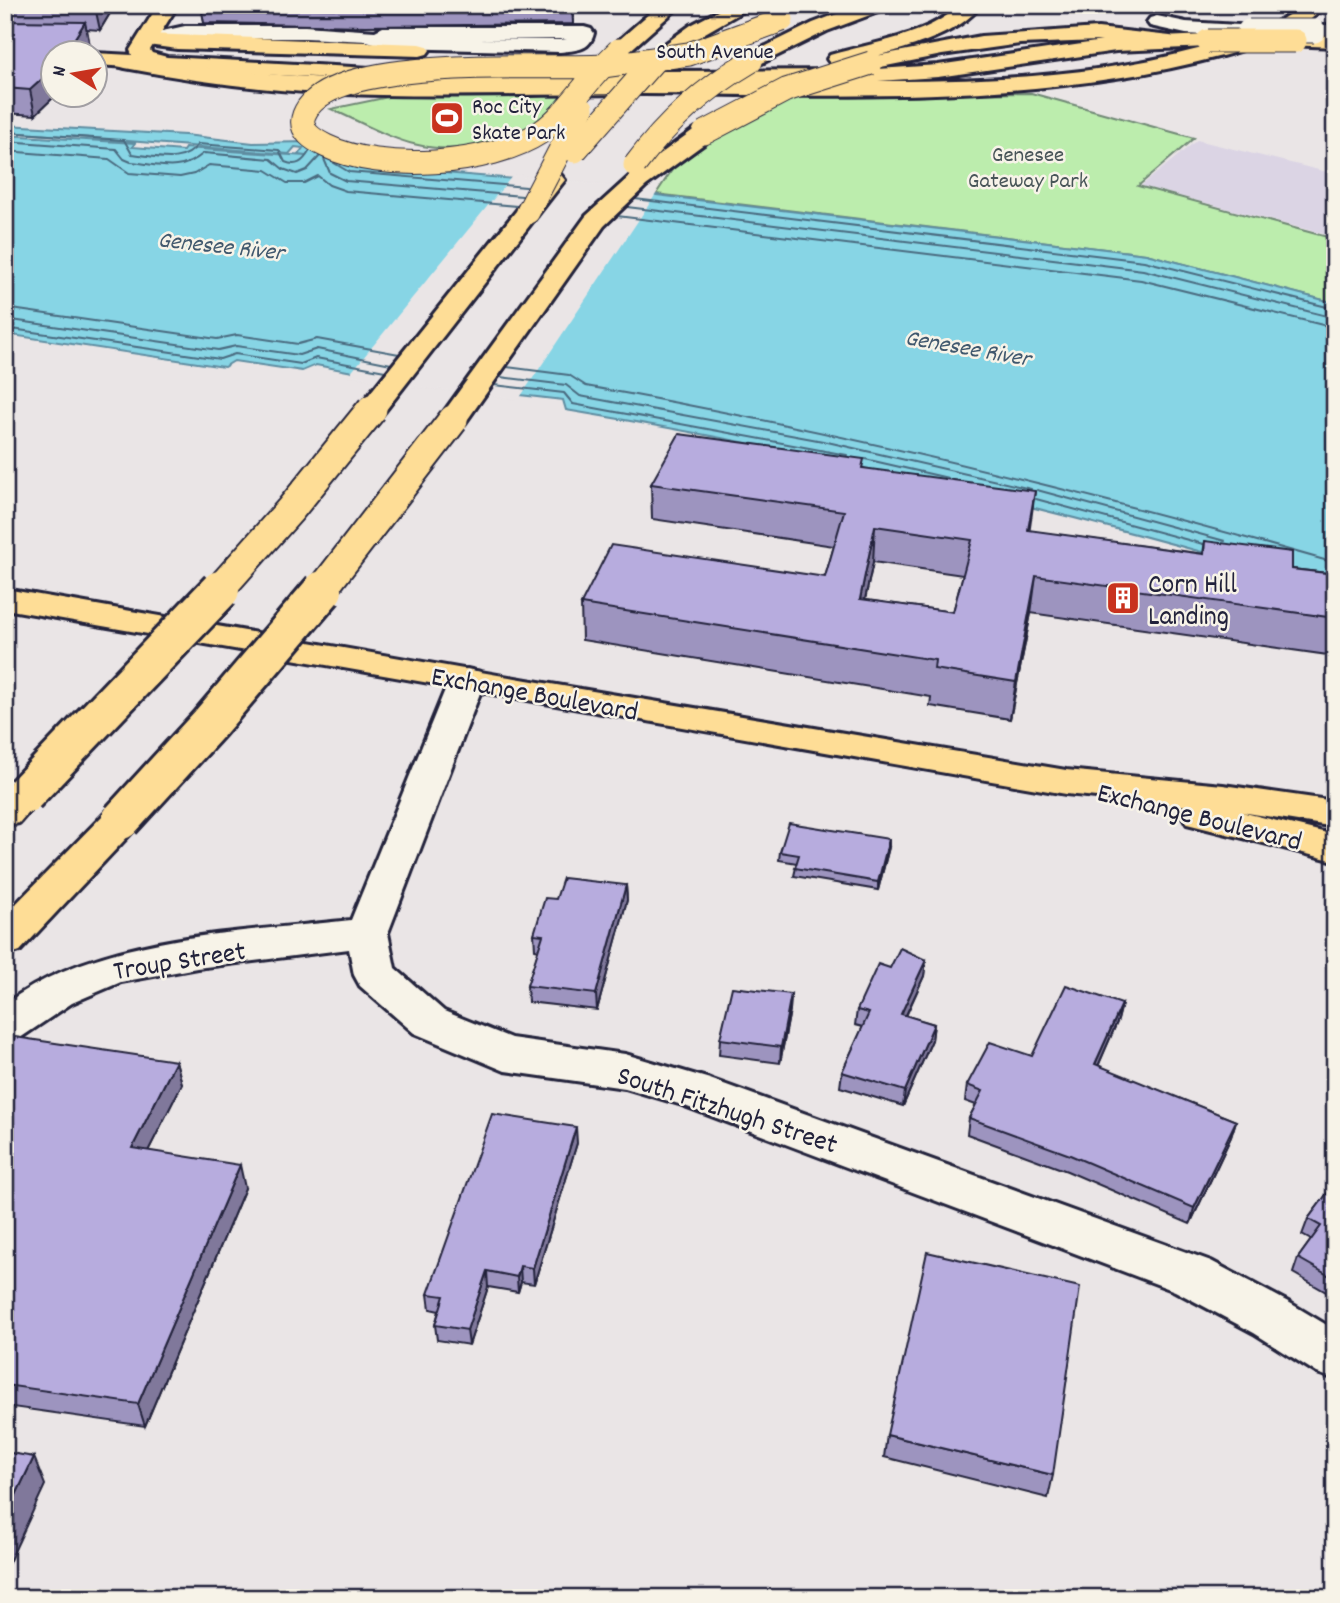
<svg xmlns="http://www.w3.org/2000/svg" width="1340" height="1603" viewBox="0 0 1340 1603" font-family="Dekko,sans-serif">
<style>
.built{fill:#dbd4e4}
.green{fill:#bcedad;stroke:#6f8874;stroke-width:2}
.water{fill:#87d5e5;stroke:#5f8da1;stroke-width:2}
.pier{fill:#eae5e6}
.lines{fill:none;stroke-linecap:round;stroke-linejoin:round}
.shore{stroke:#4a6a7f;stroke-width:2}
.minor-casing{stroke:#22223b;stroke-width:6}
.major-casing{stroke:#22223b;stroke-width:6}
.highway-casing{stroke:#22223b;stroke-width:6}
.minor{fill:#f7f3e8;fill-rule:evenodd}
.major{fill:#fedd96;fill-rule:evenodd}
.highway{fill:#fedd96;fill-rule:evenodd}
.minor-bridge-casing{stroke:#22223b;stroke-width:25;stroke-linecap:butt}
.major-bridge-casing{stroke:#22223b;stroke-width:25;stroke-linecap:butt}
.highway-bridge-far2-casing{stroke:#22223b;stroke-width:25;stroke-linecap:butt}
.highway-bridge-far1-casing{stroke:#22223b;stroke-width:33;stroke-linecap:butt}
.highway-bridge-casing{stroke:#22223b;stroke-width:44;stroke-linecap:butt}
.minor-bridge{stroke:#f7f3e8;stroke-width:23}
.major-bridge{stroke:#fedd96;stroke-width:23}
.highway-bridge-far2{stroke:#fedd96;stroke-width:23}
.highway-bridge-far1{stroke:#fedd96;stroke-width:29}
.highway-bridge{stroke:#fedd96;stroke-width:38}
.wall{fill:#9d94bf;stroke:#22223b;stroke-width:2;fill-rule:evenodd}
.shaded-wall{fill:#80789b;stroke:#22223b;stroke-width:2}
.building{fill:#b7acde;stroke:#22223b;stroke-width:2;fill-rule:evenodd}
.labels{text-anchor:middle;stroke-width:5;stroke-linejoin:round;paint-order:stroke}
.far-street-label{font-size:23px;fill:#22223b;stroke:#f7f3e8}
.far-poi-label{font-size:23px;fill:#22223b;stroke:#f7f3e8;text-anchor:start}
.far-park-label{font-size:23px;fill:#485558;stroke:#f7f3e8}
.far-water-label{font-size:24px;font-style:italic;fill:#40586e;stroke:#f7f3e8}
.poi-label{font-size:28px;fill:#22223b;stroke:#f7f3e8;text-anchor:start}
.street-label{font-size:28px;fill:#22223b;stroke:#f7f3e8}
</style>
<rect width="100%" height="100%" fill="#eae5e6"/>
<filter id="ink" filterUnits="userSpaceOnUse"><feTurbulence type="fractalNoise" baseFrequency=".0143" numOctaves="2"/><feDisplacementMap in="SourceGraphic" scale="14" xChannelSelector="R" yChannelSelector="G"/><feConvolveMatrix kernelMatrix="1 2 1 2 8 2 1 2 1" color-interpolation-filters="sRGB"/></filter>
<g filter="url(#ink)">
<!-- built -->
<path class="built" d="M 1197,140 L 1335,174 L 1335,237 L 1141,186 Z"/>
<!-- green -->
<g class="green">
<path d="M 1031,93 L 1194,138 L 1138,186 L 1335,239 L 1335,303 L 1146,254 L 656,194 L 674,167 L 752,114 L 784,97 Z"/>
<path d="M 562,95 C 554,105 545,121 534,127 C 519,137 501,141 483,145 C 419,158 387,134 331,109 L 393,96 Z"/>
</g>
<!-- water -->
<path class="water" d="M 5,125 L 185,135 L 253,143 L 308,142 L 350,165 L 549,182 L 1146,254 L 1335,303 L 1335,590 C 1081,515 827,453 566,410 L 563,400 L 400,381 L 316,365 L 302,371 L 234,361 L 224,367 L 5,334 L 5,135 L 135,143 L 132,147 L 183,151 L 185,148 L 306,156 L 298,155 L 303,148 L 295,147 L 289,154 C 193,147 103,138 5,132 Z"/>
<!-- pier -->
<path class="pier" d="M 513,175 L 658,191 L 519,399 L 400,385 L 349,375 Z"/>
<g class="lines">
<!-- shore -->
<g class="shore">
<path d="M 5,132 L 124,140 L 132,154 C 155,156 184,166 198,144 L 279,150 L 285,162 C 297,167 303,162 309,152"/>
<path d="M 5,141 L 116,149 L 124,159 L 131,162 C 161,165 179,174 204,153 L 271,159 L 283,169 L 297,174 L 307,170 L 319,157"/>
<path d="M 5,151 L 109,159 L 129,173 L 180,177 L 194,174 L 209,165 L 266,170 L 287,183 L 304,183 L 318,176 L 329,185 L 346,191 L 517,206"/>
<path d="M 324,159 L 330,173 L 346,181 L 522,196"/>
<path d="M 334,163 L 349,172 L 526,187"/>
<path d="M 635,199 L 1144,261 L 1335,309"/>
<path d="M 627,207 L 1143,270 L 1335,318"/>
<path d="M 617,216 L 1141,280 L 1335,328"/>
<path d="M 5,308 L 217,339 L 237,335 L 298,344 L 317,339 L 399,354"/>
<path d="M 5,319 L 218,350 L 236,346 L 299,355 L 317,349 L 391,364"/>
<path d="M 5,328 L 220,359 L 235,354 L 301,364 L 316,358 L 385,371"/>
<path d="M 507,367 L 569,375 L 586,386 C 839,431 1088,492 1335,563"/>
<path d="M 500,377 L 566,385 L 580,396 L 823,441 L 1031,489"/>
<path d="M 494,385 L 564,393 L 573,404 L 847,455"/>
<path d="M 865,459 L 948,478"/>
<path d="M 1037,490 L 1225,541"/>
<path d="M 1036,499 L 1203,544"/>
</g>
<!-- minor casing -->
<g class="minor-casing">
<g id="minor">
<path d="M 1157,16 L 1186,22 L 1239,25 L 1246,27 L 1249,31 L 1246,35 L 1239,37 L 1186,34 L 1150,26 L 1147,22 L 1150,18 Z"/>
<path d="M 1314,25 L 1335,25 L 1335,37 L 1307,35 L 1304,31 L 1307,27 Z"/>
<path d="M 185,26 L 305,26 L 375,31 L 383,27 L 584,27 L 591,29 L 594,33 C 590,51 576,50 560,52 L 393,48 L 367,41 L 305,38 L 185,38 L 147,46 L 140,44 L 137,40 L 140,36 ZM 479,39 L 567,39 L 560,40 Z"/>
<path d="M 467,669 L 480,672 L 485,680 L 388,933 L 395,968 L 444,1011 L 511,1038 L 625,1054 L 710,1079 L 1211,1261 L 1290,1303 L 1335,1330 L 1335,1379 L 1317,1373 L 1254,1333 L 1175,1291 L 682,1105 L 625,1088 L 505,1071 L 414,1033 L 360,986 L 354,975 L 349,949 L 197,968 L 121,982 L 72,1003 L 20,1038 L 5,1043 L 5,1004 C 99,934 239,933 351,920 L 449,680 L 454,672 Z"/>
</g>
</g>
<!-- major casing -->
<g class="major-casing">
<g id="major">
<path d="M 158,5 L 178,5 L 150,50 L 152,53 L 167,57 L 445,72 L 863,70 L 938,65 L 1116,39 L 1208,35 L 1215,37 L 1218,41 L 1215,45 L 1208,47 L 1116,51 L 938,77 L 863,82 L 445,84 L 94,65 L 94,53 L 132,55 L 130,50 Z"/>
<path d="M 1295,35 L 1335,35 L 1335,47 L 1288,45 L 1285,41 L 1288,37 Z"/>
<path d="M 5,589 L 527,680 L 1066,770 L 1223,785 L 1335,801 L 1335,827 L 1241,812 L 1335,835 L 1335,861 L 1187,824 L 1182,815 L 1188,806 L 1066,794 L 5,609 Z"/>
</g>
</g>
<!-- highway casing -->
<g class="highway-casing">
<g id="highway">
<path d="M 659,5 L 681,5 L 626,54 L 612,54 L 609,50 L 612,46 Z"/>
<path d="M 729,5 L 754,5 L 705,33 L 661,65 L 647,65 L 644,61 L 647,57 L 691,25 Z"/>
<path d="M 860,5 L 889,5 L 886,9 L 827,31 L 758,65 L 744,65 L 741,61 L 744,57 L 813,23 Z"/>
<path d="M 960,5 L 981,5 C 954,42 879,55 837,65 L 830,63 L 827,59 L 830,55 C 871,43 928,36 960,5 Z"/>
<path d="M 1302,5 L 1325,5 C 1302,34 1256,47 1222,56 C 1034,106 837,95 644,94 C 535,94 427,98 319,93 C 254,89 189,80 125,68 L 118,66 L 114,62 L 118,58 L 125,56 C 302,87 466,81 644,82 C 718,82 792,82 866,81 C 977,81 1090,78 1198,49 C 1234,40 1273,29 1302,5 Z"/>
<path d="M 1098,28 L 1170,36 L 1177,38 L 1180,42 L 1177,46 L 1170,48 L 1098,41 L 1020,44 L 942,55 L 871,69 L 864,67 L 860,63 L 864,59 L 871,57 L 981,36 Z"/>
<path d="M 147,34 L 420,44 L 427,46 L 430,50 L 427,54 L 420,56 L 177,49 L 140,44 L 137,40 L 140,36 Z"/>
<path d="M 704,126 L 712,128 L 715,133 L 712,138 L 646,186 L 604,226 L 463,426 L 453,429 L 443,426 L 438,420 L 586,216 L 630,176 L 696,128 Z"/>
<path d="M 553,173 L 561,175 L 565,180 L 561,185 L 382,415 L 372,418 L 362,415 L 357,409 L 362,403 L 545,175 Z"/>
<path d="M 25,782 L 39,785 L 44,794 L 19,823 L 5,826 L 5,791 L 11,785 Z"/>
<path d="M 121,807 L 135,811 L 140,820 L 135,829 L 20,951 L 5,956 L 5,915 L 107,811 Z"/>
</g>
</g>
<!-- minor -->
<use href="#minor" class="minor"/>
<!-- major -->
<use href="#major" class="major"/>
<!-- highway -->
<use href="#highway" class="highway"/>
<!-- minor-bridge casing -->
<g class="minor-bridge-casing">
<path id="minor-bridge" d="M 1249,31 L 1314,31"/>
</g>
<!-- major-bridge casing -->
<g class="major-bridge-casing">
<path id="major-bridge" d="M 1208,41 L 1295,41"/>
</g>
<!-- highway-bridge-far2 casing -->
<g class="highway-bridge-far2-casing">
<g id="highway-bridge-far2">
<path d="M 603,66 C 582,87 565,115 541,132 C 489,166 382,173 326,146 C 314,140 298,131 304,115 C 328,53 544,70 603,66 Z"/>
<path d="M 603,66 L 619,50"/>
<path d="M 603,66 L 689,54 L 782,20"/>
<path d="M 704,133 L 786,90 L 871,63"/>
<path d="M 575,151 L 654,61"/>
<path d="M 635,165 C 667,122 705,88 751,61"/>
<path d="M 528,212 L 582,108"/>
</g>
</g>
<!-- highway-bridge-far1 casing -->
<g class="highway-bridge-far1-casing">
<g id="highway-bridge-far1">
<path d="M 218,591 L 290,510 L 372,409"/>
<path d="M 321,591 L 453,420"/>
</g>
</g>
<!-- highway-bridge casing -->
<g class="highway-bridge-casing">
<g id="highway-bridge">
<path d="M 25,794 L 220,590"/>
<path d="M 121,820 L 209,724 L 323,590"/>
</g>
</g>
<!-- minor-bridge -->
<use href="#minor-bridge" class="minor-bridge"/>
<!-- major-bridge -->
<use href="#major-bridge" class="major-bridge"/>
<!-- highway-bridge-far2 -->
<use href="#highway-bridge-far2" class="highway-bridge-far2"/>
<!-- highway-bridge-far1 -->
<use href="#highway-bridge-far1" class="highway-bridge-far1"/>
<!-- highway-bridge -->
<use href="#highway-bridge" class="highway-bridge"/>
</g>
<!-- wall -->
<g class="wall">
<path d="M 5,5 L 115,5 L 100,30 L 87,29 L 90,46 L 52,94 L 57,94 L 35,115 L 5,113 Z"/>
<path d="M 575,5 L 573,24 L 365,26 L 204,23 L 201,6 Z"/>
<path d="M 863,468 L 1030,531 L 1203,554 L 1205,541 L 1292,569 L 1335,574 L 1335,656 L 1031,613 L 1010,719 L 930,706 L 931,697 L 582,640 L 581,604 L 825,577 L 834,546 L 652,519 L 651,484 ZM 873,562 L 963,575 L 953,612 L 865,600 Z"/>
<path d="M 889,847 L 878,890 L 794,876 L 797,863 L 779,860 L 780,852 Z"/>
<path d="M 626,885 L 627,900 L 597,1010 L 528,1002 L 527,986 L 539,950 L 535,949 L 534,934 L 556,899 Z"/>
<path d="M 926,960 L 924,976 L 906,1016 L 934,1024 L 932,1040 L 903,1106 L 840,1087 L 842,1072 L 863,1027 L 855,1025 L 857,1010 Z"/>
<path d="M 791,994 L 790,1010 L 780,1063 L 719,1055 L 720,1039 Z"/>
<path d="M 1122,1004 L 1118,1020 L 1098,1066 L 1236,1121 L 1231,1137 L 1190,1224 L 1067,1171 L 967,1134 L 969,1118 L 976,1105 L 965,1101 L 967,1085 L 1032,1056 Z"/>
<path d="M 5,1052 L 176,1061 L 182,1084 L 148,1151 L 245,1188 L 145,1426 L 5,1406 Z"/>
<path d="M 577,1143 L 534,1284 L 521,1282 L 518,1292 L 488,1287 L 469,1345 L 437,1340 L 435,1325 L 439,1311 L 430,1309 L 428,1294 Z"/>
<path d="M 1335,1183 L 1335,1297 L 1293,1273 L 1298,1258 L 1311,1240 L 1302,1235 L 1308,1219 Z"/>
<path d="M 887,1435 L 1053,1475 L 1048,1498 L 884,1457 Z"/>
</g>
<!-- shaded-wall -->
<g class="shaded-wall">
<path d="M 96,5 L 115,5 L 100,30 L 95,7 Z"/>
<path d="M 573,5 L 575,5 L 573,24 L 572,7 Z"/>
<path d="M 85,22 L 90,46 L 86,52 L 66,52 Z"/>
<path d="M 52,70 L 52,94 L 57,94 L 35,115 L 30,90 Z"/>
<path d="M 1035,491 L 1030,527 L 1023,566 L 1028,530 Z"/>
<path d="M 875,526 L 873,562 L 857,636 L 860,599 Z"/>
<path d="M 1036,576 L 1031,613 L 1010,719 L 1016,682 Z"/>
<path d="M 889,839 L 889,847 L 878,890 L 878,882 Z"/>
<path d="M 626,885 L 627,900 L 597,1010 L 596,994 Z"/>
<path d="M 926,960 L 924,976 L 899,1030 L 901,1014 Z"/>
<path d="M 791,994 L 790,1010 L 780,1063 L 781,1047 Z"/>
<path d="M 1122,1004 L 1118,1020 L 1092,1080 L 1095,1064 Z"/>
<path d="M 934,1024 L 932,1040 L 903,1106 L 905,1091 Z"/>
<path d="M 176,1061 L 182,1084 L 138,1171 L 132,1148 Z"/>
<path d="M 1236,1121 L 1231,1137 L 1190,1224 L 1194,1208 Z"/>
<path d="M 576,1127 L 577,1143 L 534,1284 L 533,1268 Z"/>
<path d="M 240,1165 L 245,1188 L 145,1426 L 138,1404 Z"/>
<path d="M 520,1266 L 521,1282 L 518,1292 L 517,1277 Z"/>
<path d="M 487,1271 L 488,1287 L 469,1345 L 467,1330 Z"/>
<path d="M 34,1457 L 45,1485 L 5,1571 L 5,1518 Z"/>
</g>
<!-- building -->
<g class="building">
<path d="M 14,5 L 96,5 L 95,7 Z"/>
<path d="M 202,5 L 573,5 L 572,7 L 364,9 L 201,6 Z"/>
<path d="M 5,21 L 85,22 L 66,52 L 52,52 L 52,70 L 30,90 L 5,88 Z"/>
<path d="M 679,434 L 864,459 L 862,468 L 1035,491 L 1028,530 L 1204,554 L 1205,541 L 1292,552 L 1292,569 L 1335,574 L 1335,618 L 1036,576 L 1016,682 L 934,669 L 935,660 L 581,604 L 611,545 L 825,577 L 844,511 L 651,484 ZM 875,526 L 972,540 L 953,612 L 860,599 Z"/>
<path d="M 789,823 L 889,839 L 878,882 L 795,868 L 799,855 L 780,852 Z"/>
<path d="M 563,878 L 626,885 L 596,994 L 527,986 L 543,935 L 534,934 L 545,898 L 556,899 Z"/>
<path d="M 900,948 L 926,960 L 901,1014 L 934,1024 L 905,1091 L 842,1072 L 869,1013 L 857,1010 L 878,964 L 890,968 Z"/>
<path d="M 1066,985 L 1122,1004 L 1095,1064 L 1236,1121 L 1194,1208 L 1070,1155 L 969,1118 L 983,1091 L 967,1085 L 990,1042 L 1032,1056 Z"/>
<path d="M 732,987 L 791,994 L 781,1047 L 720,1039 Z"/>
<path d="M 15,1037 L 176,1061 L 132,1148 L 240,1165 L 138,1404 L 5,1385 L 5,1052 Z"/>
<path d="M 492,1114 L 576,1127 L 533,1268 L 520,1266 L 517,1277 L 487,1271 L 467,1330 L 435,1325 L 444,1296 L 428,1294 Z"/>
<path d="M 1335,1183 L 1335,1279 L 1298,1258 L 1321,1226 L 1308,1219 Z"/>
<path d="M 927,1252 L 1080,1287 L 1053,1475 L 887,1435 Z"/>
<path d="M 5,1452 L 34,1457 L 5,1518 Z"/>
</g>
</g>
<!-- icons -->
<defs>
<g id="stadium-square" transform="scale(1.75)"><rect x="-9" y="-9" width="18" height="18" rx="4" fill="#c8321e" stroke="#f7f3e8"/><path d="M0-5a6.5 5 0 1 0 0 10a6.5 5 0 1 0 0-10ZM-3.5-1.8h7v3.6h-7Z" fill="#fff"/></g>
<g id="building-square" transform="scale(1.75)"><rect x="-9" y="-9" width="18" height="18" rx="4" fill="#c8321e" stroke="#f7f3e8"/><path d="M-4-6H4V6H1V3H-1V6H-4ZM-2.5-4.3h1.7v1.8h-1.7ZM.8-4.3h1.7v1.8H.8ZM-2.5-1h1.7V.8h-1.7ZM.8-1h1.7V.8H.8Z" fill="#fff"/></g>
</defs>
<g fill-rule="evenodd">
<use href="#stadium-square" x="447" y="118"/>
<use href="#building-square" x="1123" y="598"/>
</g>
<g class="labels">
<!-- far-street labels -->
<g class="far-street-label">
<text x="715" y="58">South Avenue</text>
</g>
<!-- far-poi labels -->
<g class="far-poi-label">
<text x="472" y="113">Roc City<tspan x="472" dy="26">Skate Park</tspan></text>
</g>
<!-- far-park labels -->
<g class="far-park-label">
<text x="1028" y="161">Genesee<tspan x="1028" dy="26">Gateway Park</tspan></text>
</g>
<!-- far-water labels -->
<g class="far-water-label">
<text transform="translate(221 245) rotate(6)" y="8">Genesee River</text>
<text transform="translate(968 347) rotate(10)" y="8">Genesee River</text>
</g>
<!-- poi labels -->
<g class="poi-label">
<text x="1148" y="592">Corn Hill<tspan x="1148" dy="32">Landing</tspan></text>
</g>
<!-- street labels -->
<g class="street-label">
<text transform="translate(535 692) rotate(10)" y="10">Exchange Boulevard</text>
<text transform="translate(1200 815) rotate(14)" y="10">Exchange Boulevard</text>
<text transform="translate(179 959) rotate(-9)" y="10">Troup Street</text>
<text transform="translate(728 1108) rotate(18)" y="10">South Fitzhugh Street</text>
</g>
</g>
<!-- margin -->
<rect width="1340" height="1603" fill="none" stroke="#f7f3e8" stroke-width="28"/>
<rect x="14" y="14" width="1312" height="1575" fill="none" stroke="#22223b" stroke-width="2.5" filter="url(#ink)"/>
<!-- north arrow -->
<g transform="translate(74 74) rotate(281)"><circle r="33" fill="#f7f3e8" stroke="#a29fa3" stroke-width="2"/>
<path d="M0-5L12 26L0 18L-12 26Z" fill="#c8321e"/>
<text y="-10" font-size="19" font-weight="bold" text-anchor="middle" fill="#22223b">N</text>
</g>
</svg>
